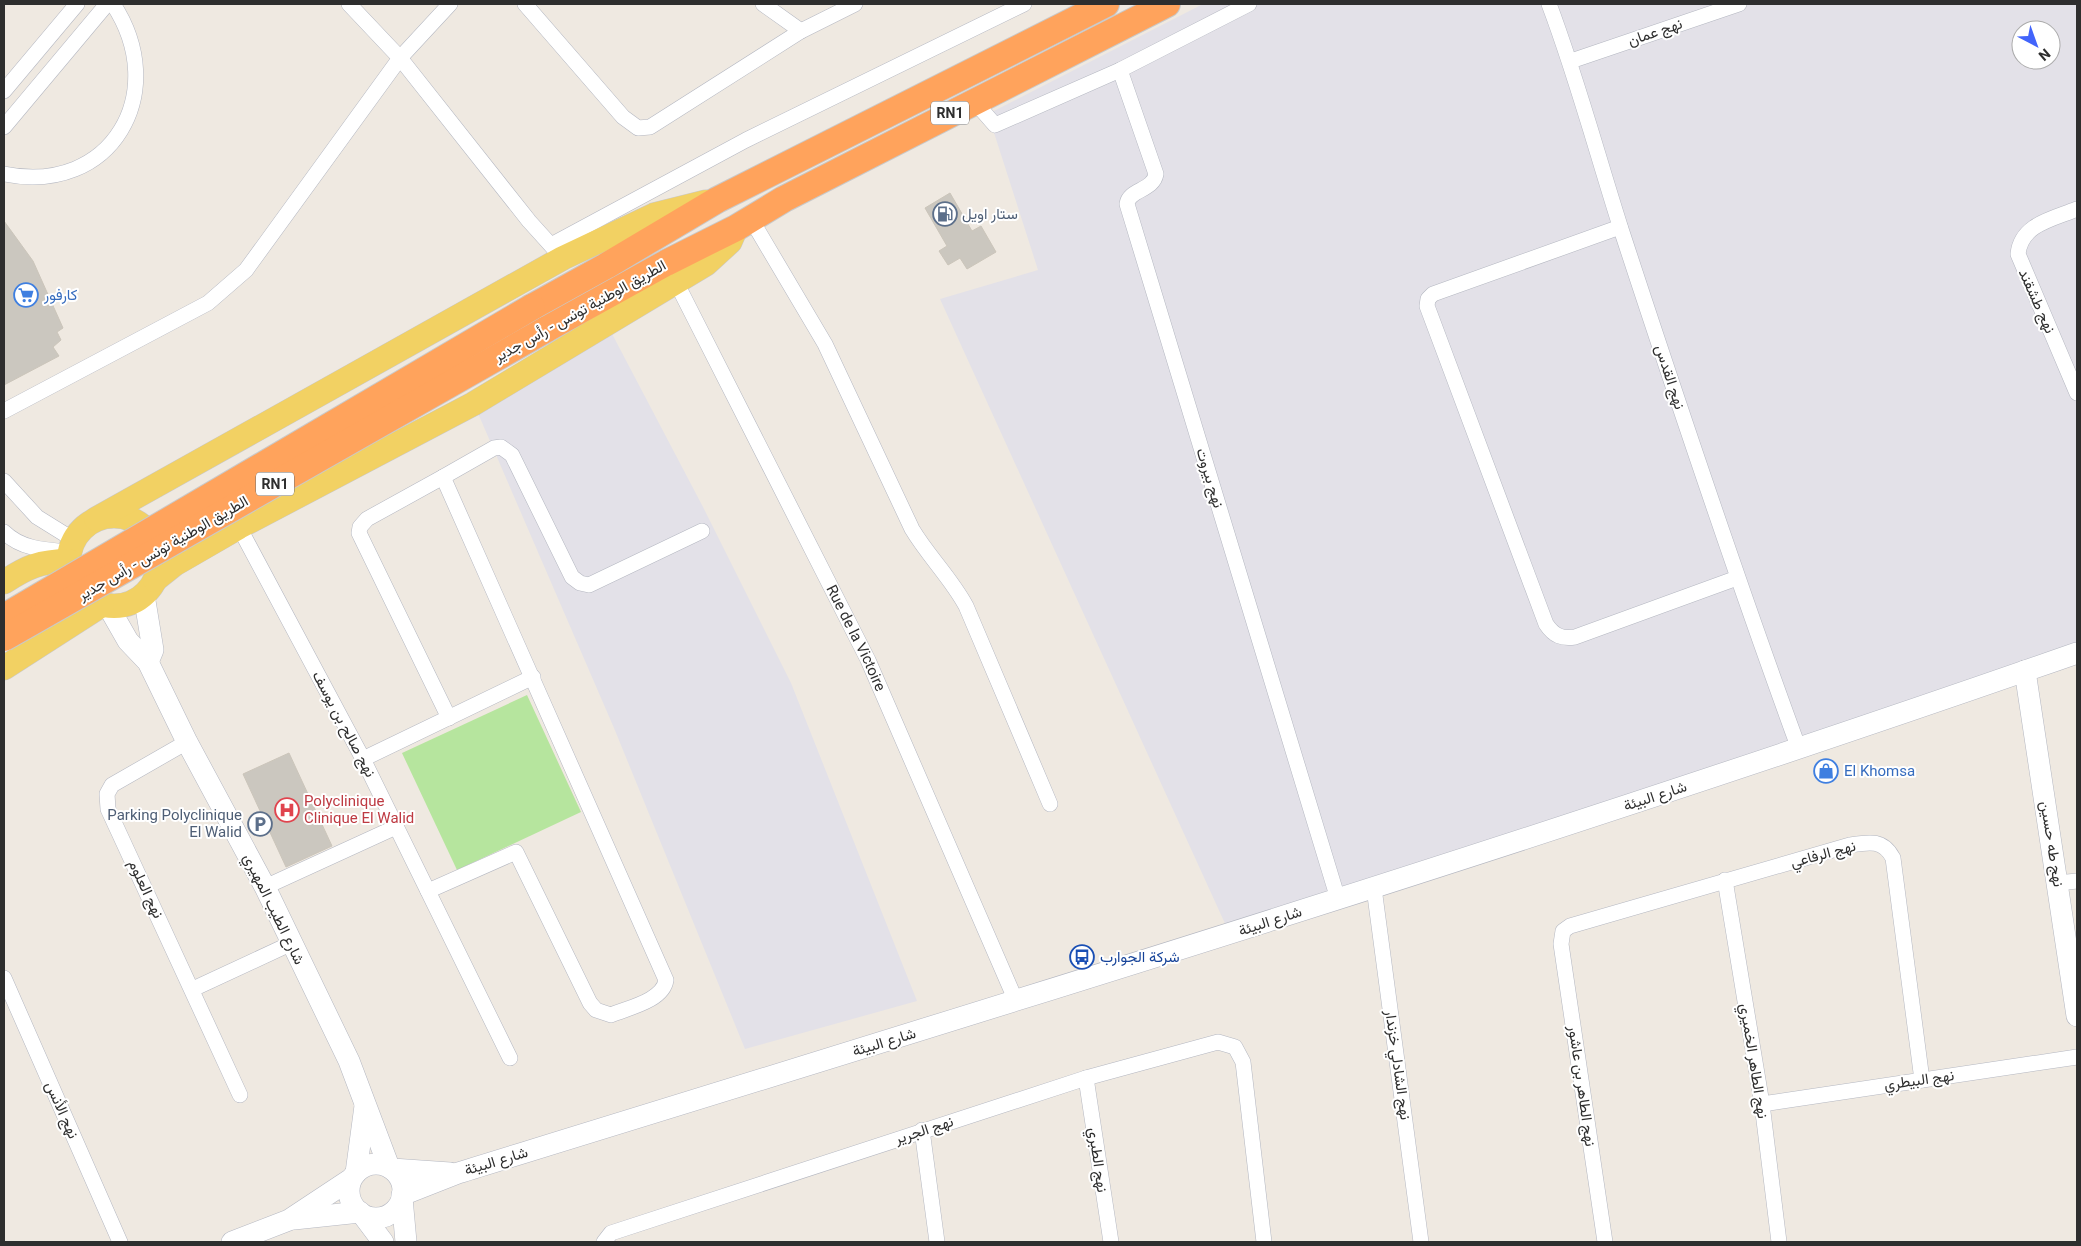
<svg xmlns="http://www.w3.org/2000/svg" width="2081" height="1246" viewBox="0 0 2081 1246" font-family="Roboto,Vazirmatn,sans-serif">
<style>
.industrial{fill:#e3e1e8;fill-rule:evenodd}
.green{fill:#b6e59e}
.building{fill:#cbc7bf;stroke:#cbc5ba}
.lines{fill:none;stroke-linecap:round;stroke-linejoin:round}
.street-casing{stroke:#b4b7c1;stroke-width:16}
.secondary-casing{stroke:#b4b7c1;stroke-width:22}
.primary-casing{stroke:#c9c9c9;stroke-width:25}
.highway-casing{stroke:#c9c9c9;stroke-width:28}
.street{stroke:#fff;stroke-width:15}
.secondary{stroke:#fff;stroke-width:21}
.primary{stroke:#f2d163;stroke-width:24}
.highway{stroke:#ffa35c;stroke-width:26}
.highway-bridge-casing{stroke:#c9c9c9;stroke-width:28;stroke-linecap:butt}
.highway-bridge{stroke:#ffa35c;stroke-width:26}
.labels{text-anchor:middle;stroke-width:4;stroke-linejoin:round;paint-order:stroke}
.shield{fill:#fff;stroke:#6d6d6d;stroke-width:1}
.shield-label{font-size:14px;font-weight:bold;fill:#2e2e2e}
.street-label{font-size:15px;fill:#2e2e2e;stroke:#fff}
.service-label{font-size:15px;fill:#4e5e75;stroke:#fff;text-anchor:start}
.shop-label{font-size:15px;fill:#366cbe;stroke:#fff;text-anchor:start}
.health-label{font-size:15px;fill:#be3a42;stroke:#fff;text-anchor:start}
.transit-label{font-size:15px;fill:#164399;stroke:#fff;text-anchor:start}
</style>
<rect width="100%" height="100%" fill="#efe9e1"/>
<!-- industrial -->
<g class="industrial">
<path d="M 1203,4 L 2077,4 L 2077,663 L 1233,941 L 940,299 L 1038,270 L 988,114 ZM 2021,30 L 2051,30 L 2051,60 L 2021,60 Z"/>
<path d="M 610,330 L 703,507 L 791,683 L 917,1001 L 745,1049 L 614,728 L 477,411 Z"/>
</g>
<!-- green -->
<path class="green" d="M 527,695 L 581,812 L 457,870 L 402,753 Z"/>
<!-- building -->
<g class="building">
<path d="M 950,193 L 972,231 L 981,226 L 996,252 L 967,269 L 960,258 L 948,265 L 939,251 L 947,246 L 925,208 Z"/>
<path d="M 4,221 L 33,261 L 63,328 L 57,332 L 61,340 L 53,347 L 59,356 L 4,385 Z"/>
<path d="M 289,753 L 332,846 L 286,867 L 243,774 Z"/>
</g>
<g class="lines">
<!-- street casing -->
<g class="street-casing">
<g id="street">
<path d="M 349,4 L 400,58 L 529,221 L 557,252"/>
<path d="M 525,4 L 623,117 L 638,128 L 650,127 L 801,31 L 855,4"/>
<path d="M 763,4 L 801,31"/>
<path d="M 1549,4 C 1577,78 1597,154 1621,229 C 1678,403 1736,577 1799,749"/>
<path d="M 1571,61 L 1739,4"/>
<path d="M 1120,70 L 1156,174 C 1153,191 1129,189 1127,204 L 1338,899"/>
<path d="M 4,91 L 77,4"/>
<path d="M 974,101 L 995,125 L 1120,70 L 1249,4"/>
<path d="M 4,127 L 107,4"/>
<path d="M 4,174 C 112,196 171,92 113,4"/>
<path d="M 2077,209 C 2053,219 2021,224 2018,254 L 2077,393"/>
<path d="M 751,219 L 825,344 L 912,529 C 928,556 951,578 966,606 L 1050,804"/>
<path d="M 1620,227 L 1433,294 L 1428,299 L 1427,306 L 1546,624 C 1554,636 1562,639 1575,637 L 1737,578"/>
<path d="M 551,245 L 746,140 L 1024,4"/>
<path id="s1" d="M 676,282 L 868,660 L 1016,1001"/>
<path d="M 4,411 L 208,303 L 246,270 L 400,58 L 450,4"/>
<path d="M 443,477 L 494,448 L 501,447 L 512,455 L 572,577 L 580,583 L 589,585 L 702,531"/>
<path d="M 4,481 L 37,517 L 74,540"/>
<path d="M 239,527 L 363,759 L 510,1058"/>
<path d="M 4,532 C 21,549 45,550 68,552"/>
<path d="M 187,742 L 112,785 L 107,794 L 108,809 L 240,1095"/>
<path d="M 363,759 L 533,677"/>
<path d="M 1725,880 L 1762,1104 L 1779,1242"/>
<path d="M 2058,883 L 2077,881"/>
<path d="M 265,887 L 396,827"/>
<path d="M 1374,888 L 1421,1242"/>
<path d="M 428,891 L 516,852 L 590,1003 L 596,1010 L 611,1015 C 627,1008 663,1001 666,980 L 443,477 L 367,519 L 360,527 L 359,533 L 449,718"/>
<path d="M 4,978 L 120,1242"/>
<path d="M 193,989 L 292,943"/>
<path d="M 1086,1078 L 1111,1242"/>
<path d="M 1762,1104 L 2077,1057"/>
<path d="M 922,1130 L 937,1242"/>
<path d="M 604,1242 L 611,1233 L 1086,1078 L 1218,1042 L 1235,1047 L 1243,1062 L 1264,1242"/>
<path d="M 1605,1242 L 1561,944 L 1563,931 L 1570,926 L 1850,845 C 1869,842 1883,839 1893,858 L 1922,1080"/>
</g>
</g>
<!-- secondary casing -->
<g class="secondary-casing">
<g id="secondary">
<path d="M 144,595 L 153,650 L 148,662"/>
<path d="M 108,606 L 128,641 L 148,662 L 187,742 L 265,887 L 349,1061 L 389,1167"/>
<path d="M 2025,671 L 2077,1016"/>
<circle cx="376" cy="1191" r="27"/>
<path d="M 392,1169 L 450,1173"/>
<path d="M 356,1173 L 365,1106"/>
<path d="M 402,1195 L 458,1173 C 1000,1006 1542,840 2077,653"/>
<path d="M 402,1198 L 406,1242"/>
<path d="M 362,1214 L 383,1242"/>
<path d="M 294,1219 L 360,1212"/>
<path d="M 232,1242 L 289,1220 L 351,1179"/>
</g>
</g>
<!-- primary casing -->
<g class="primary-casing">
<g id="primary">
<circle cx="114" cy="561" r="45"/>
<path d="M 96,519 L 563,258 L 654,215 L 706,202"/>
<path d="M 155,580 L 175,564 L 239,527 L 473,404 L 706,264 L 730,242 L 736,228"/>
<path d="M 4,582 C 27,567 40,561 69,561"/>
<path d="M 4,668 L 102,605"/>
</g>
</g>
<!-- highway casing -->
<g class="highway-casing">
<g id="highway">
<path d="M 532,307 L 606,266 L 717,200 L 1106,4"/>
<path d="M 545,330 L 666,263 L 736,228 L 784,199 L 1167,4"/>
</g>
</g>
<!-- street -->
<use href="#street" class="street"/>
<!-- secondary -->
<use href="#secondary" class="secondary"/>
<!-- primary -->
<use href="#primary" class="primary"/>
<!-- highway -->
<use href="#highway" class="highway"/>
<!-- highway-bridge casing -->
<g class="highway-bridge-casing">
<g id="highway-bridge">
<path d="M 4,617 L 532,307"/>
<path d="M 4,638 L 545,330"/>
</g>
</g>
<!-- highway-bridge -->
<use href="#highway-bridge" class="highway-bridge"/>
</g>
<!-- icons -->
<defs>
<g id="fuel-ring" transform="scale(1.25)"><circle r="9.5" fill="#fff" stroke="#5c6f8a" stroke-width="1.5"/><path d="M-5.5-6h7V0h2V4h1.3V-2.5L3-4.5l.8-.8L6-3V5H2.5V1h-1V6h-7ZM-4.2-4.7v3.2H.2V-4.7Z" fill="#5c6f8a"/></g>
<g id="supermarket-ring" transform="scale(1.25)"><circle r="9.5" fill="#fff" stroke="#3f7fe0" stroke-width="1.5"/><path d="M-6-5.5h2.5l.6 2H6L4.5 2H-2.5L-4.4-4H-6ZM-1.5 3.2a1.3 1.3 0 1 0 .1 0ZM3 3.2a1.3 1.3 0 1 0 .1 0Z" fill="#3f7fe0"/></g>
<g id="shop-ring" transform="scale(1.25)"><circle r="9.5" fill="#fff" stroke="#3f7fe0" stroke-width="1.5"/><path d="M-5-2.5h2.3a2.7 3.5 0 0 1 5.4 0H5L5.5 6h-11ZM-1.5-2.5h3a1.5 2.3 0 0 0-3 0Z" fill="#3f7fe0"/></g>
<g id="hospital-ring" transform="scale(1.25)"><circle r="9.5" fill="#fff" stroke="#e0444e" stroke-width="1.5"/><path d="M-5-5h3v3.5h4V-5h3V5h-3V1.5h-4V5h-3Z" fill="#e0444e"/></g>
<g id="parking-ring" transform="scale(1.25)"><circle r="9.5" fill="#fff" stroke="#5c6f8a" stroke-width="1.5"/><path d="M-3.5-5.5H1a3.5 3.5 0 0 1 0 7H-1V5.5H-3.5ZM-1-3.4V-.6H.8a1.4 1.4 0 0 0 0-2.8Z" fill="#5c6f8a"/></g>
<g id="bus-ring" transform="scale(1.25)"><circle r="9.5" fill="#fff" stroke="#1a4fb4" stroke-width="1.5"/><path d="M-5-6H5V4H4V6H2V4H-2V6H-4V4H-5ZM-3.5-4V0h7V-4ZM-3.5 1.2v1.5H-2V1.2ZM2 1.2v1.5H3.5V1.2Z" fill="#1a4fb4"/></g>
</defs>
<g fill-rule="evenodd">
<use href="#fuel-ring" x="945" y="214"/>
<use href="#supermarket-ring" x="26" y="295"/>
<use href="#shop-ring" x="1826" y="771"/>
<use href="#hospital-ring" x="287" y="810"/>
<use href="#parking-ring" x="260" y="824"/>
<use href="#bus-ring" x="1082" y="957"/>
</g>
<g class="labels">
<!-- shield labels -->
<g class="shield">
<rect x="931" y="101.5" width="38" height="23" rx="4"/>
<rect x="256" y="472.5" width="38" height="23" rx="4"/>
</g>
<g class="shield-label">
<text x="950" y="118">RN1</text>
<text x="275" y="489">RN1</text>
</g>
<!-- street labels -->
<g class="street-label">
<text transform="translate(1655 32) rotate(-19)" y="5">نهج عمان</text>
<text transform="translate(2037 301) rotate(66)" y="5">نهج طشقند</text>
<text transform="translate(580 311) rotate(-29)" y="5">الطريق الوطنية تونس - رأس جدير</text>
<text transform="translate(1670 377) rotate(72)" y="5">نهج القدس</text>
<text transform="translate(1210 478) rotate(73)" y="5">نهج بيروت</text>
<text transform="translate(163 548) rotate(-30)" y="5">الطريق الوطنية تونس - رأس جدير</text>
<text dy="5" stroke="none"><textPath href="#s1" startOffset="399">Rue de la Victoire</textPath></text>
<text transform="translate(344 724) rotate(62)" y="5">نهج صالح بن يوسف</text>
<text transform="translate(1655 796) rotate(-18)" y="5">شارع البيئة</text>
<text transform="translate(2052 844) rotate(81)" y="5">نهج طه حسين</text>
<text transform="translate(1823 854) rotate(-15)" y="5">نهج الرفاعي</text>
<text transform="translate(146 889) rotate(65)" y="5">نهج العلوم</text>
<text transform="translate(274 909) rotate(64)" y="5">شارع الطيب المهيري</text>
<text transform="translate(1270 921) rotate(-18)" y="5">شارع البيئة</text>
<text transform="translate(884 1042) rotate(-17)" y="5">شارع البيئة</text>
<text transform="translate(1754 1061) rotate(81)" y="5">نهج الطاهر الخميري</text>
<text transform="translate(1398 1065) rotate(82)" y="5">نهج الشادلي خزندار</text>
<text transform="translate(1919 1080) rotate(-8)" y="5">نهج البيطري</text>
<text transform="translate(1582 1086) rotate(82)" y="5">نهج الطاهر بن عاشور</text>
<text transform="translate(62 1110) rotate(66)" y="5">نهج الأنس</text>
<text transform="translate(924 1130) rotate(-18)" y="5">نهج الجرير</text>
<text transform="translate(1098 1160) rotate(82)" y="5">نهج الطبري</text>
<text transform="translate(496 1161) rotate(-17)" y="5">شارع البيئة</text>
</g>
<!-- service labels -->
<g class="service-label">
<text x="962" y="219">ستار اويل</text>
<text x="242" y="820" text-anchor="end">Parking Polyclinique<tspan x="242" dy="17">El Walid</tspan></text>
</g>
<!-- shop labels -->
<g class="shop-label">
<text x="44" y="300">كارفور</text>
<text x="1844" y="776">El Khomsa</text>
</g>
<!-- health labels -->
<g class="health-label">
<text x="304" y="806">Polyclinique<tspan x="304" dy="17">Clinique El Walid</tspan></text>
</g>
<!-- transit labels -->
<g class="transit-label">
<text x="1100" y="962">شركة الجوارب</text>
</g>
</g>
<!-- border -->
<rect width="2081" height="1246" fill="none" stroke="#2e2e2e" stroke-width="10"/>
<!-- north arrow -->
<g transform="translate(2036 45) rotate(139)"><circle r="24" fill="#ffffff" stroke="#ababab"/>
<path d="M0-4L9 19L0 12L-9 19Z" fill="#4264fb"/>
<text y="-8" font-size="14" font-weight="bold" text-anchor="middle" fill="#2e2e2e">N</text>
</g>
</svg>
